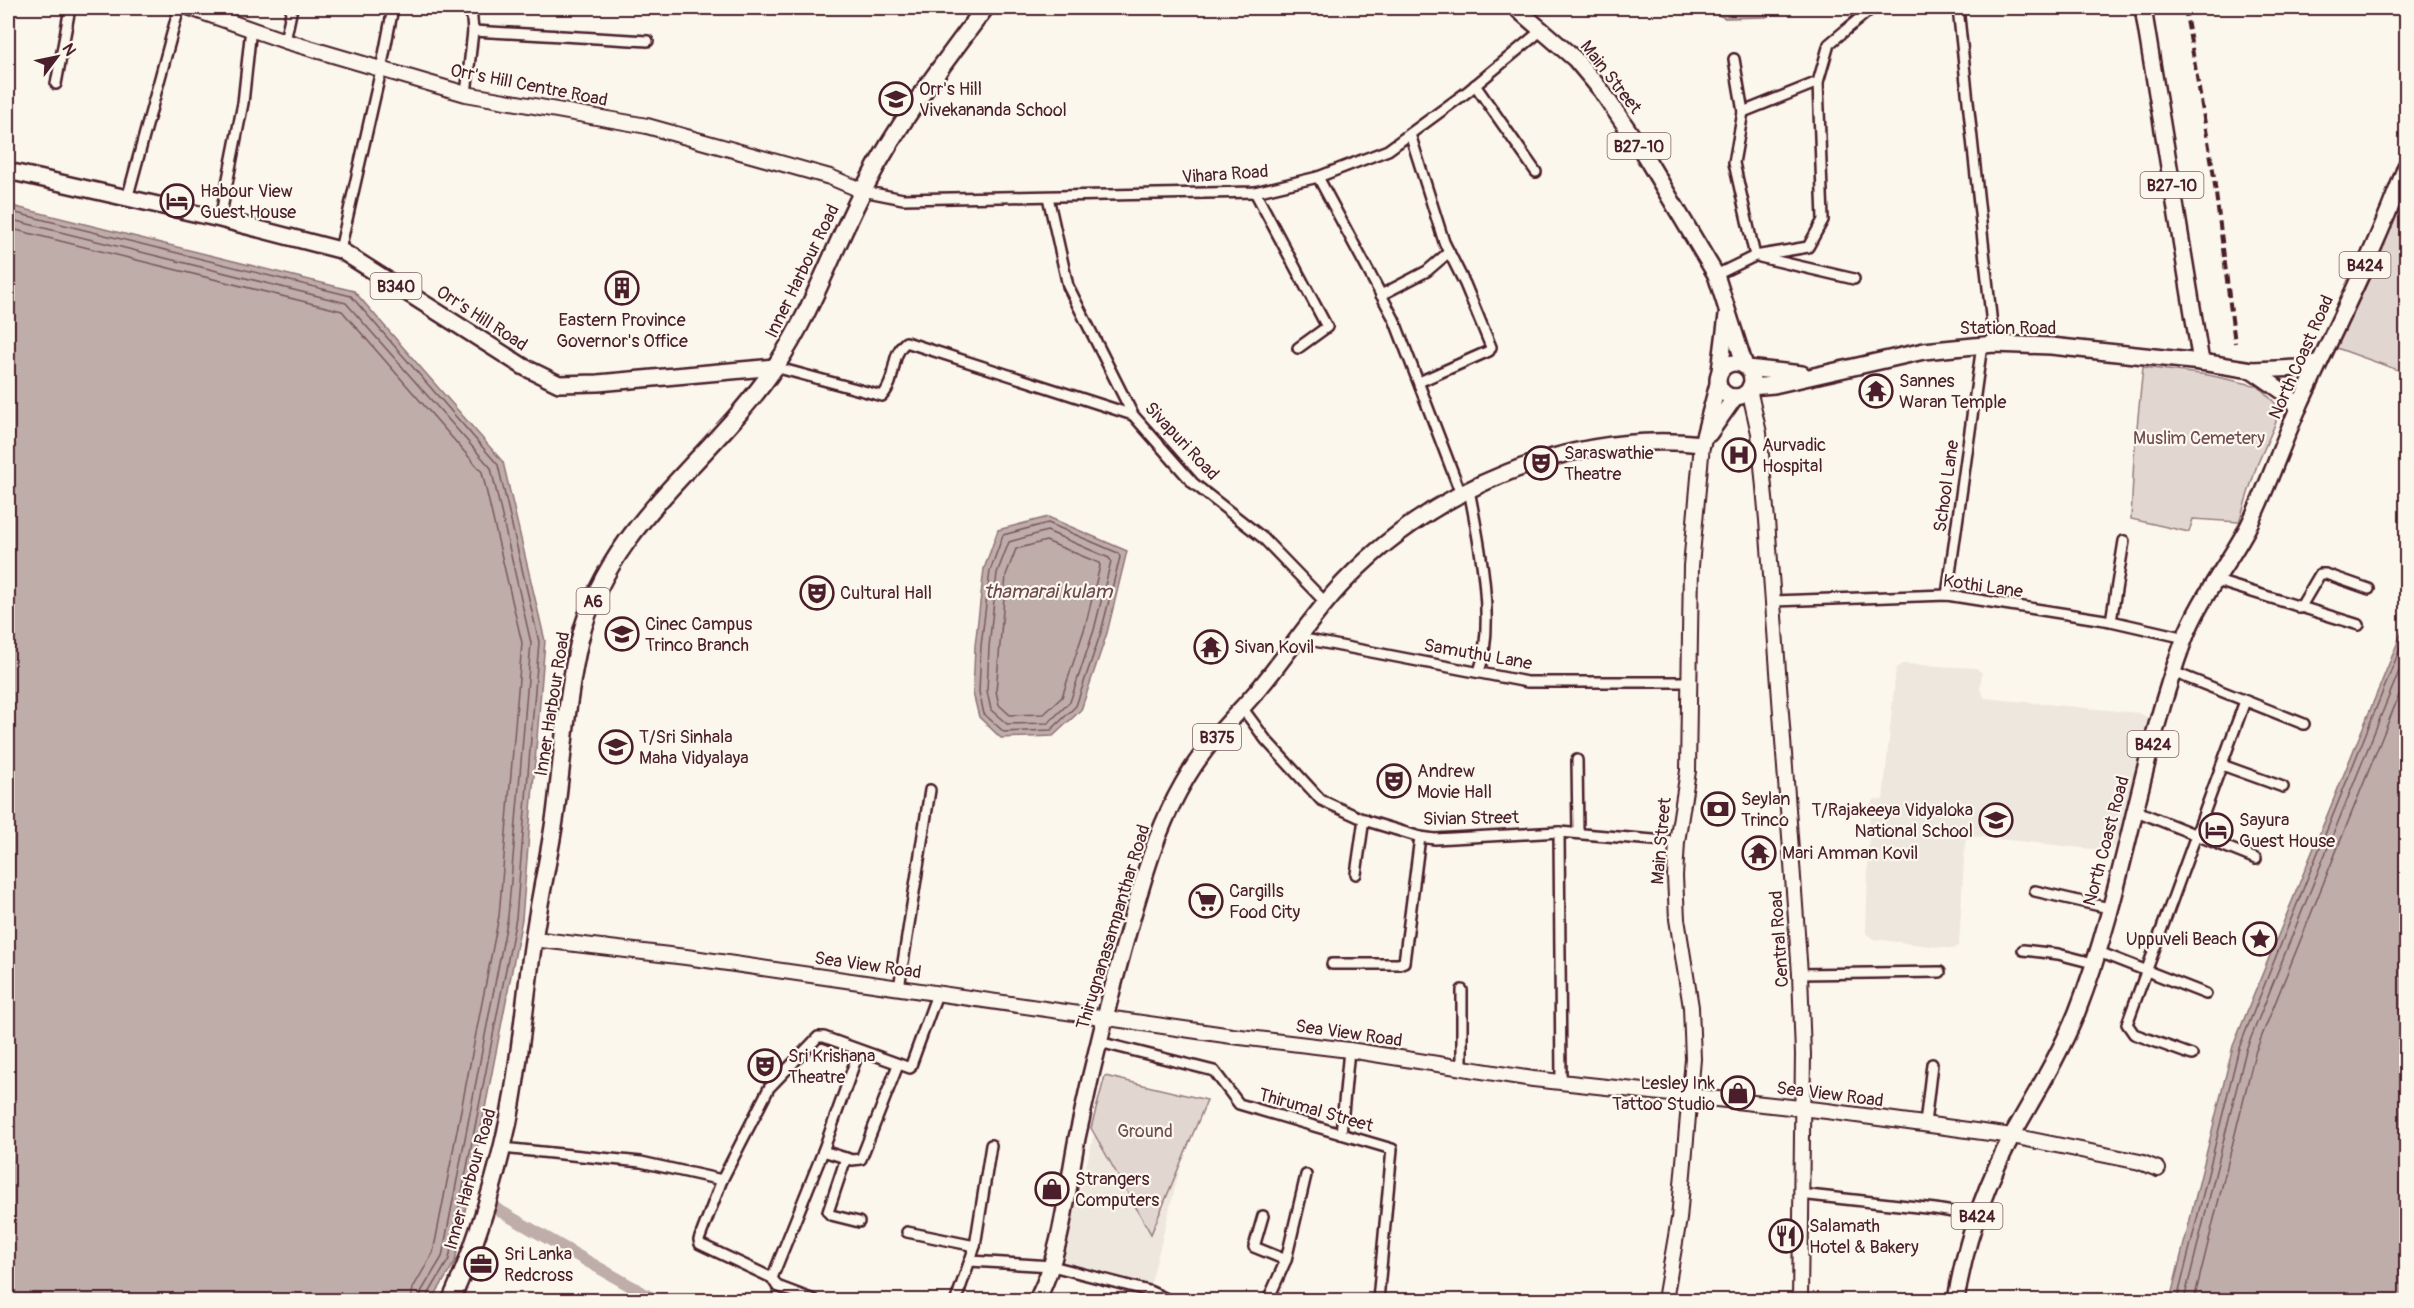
<svg xmlns="http://www.w3.org/2000/svg" width="2414" height="1308" viewBox="0 0 2414 1308" font-family="Pangolin,sans-serif">
<style>
.built{fill:#eee7de}
.green{fill:#e2d7d0;stroke:#967b7e;stroke-width:1.5}
.water{fill:#bfadaa;stroke:#907477;stroke-width:1.5}
.lines{fill:none;stroke-linecap:round;stroke-linejoin:round}
.shore{stroke:#79585e;stroke-width:1.5}
.canal{stroke:#bfadaa;stroke-width:12}
.street-casing{stroke:#4a1f2b;stroke-width:14}
.secondary-casing{stroke:#4a1f2b;stroke-width:18}
.primary-casing{stroke:#4a1f2b;stroke-width:20}
.highway-casing{stroke:#4a1f2b;stroke-width:21}
.street{stroke:#fbf7ec;stroke-width:9}
.secondary{stroke:#fbf7ec;stroke-width:14}
.primary{stroke:#fbf7ec;stroke-width:15}
.highway{stroke:#fbf7ec;stroke-width:16}
.rail{stroke:#4a1f2b;stroke-width:4;stroke-dasharray:9 4.5;stroke-linecap:butt}
.labels{text-anchor:middle;stroke-width:4.5;stroke-linejoin:round;paint-order:stroke}
.shield{fill:#fbf7ec;stroke:#7f6065;stroke-width:1.5}
.shield-label{font-size:16px;font-weight:bold;fill:#4a1f2b}
.street-label{font-size:18px;fill:#4a1f2b;stroke:#fbf7ec}
.poi-label{font-size:18px;fill:#4a1f2b;stroke:#fbf7ec;text-anchor:start}
.park-label{font-size:18px;fill:#704d54;stroke:#fbf7ec}
.water-label{font-size:20px;font-style:italic;fill:#6d4a51;stroke:#fbf7ec}
</style>
<rect width="100%" height="100%" fill="#fbf7ec"/>
<filter id="ink" filterUnits="userSpaceOnUse"><feTurbulence type="fractalNoise" baseFrequency=".0167" numOctaves="2"/><feDisplacementMap in="SourceGraphic" scale="12" xChannelSelector="R" yChannelSelector="G"/><feConvolveMatrix kernelMatrix="1 2 1 2 8 2 1 2 1" color-interpolation-filters="sRGB"/></filter>
<g filter="url(#ink)">
<!-- built -->
<g class="built">
<path d="M 1749,440 L 1750,469 L 1729,470 L 1727,441 Z"/>
<path d="M 1902,664 L 1976,668 L 1982,673 L 1980,690 L 1985,698 L 2139,713 L 2151,719 L 2116,846 L 2110,851 L 1971,836 L 1968,838 L 1965,842 L 1959,945 L 1954,949 L 1873,939 L 1866,933 L 1870,804 L 1875,799 L 1883,800 L 1896,668 Z"/>
<path d="M 1107,1081 L 1196,1104 L 1149,1291 L 1062,1264 Z"/>
</g>
<!-- green -->
<g class="green">
<path d="M 2406,185 L 2406,373 L 2334,347 C 2364,295 2387,242 2406,185 Z"/>
<path d="M 2143,367 L 2208,375 L 2258,386 L 2275,403 L 2276,422 L 2257,465 L 2239,522 L 2193,519 L 2189,532 L 2131,519 L 2134,457 Z"/>
<path d="M 1105,1076 L 1207,1100 L 1151,1234 L 1091,1128 Z"/>
</g>
<!-- water -->
<g class="water">
<path d="M 1701,8 L 1700,8 L 1785,8 L 1766,17 L 1725,18 Z"/>
<path d="M 8,205 L 354,291 L 503,462 L 545,641 L 522,919 L 455,1262 L 432,1300 L 8,1300 Z"/>
<path d="M 1048,517 L 1127,551 L 1107,633 L 1081,710 L 1053,736 L 1001,738 L 979,717 L 973,693 L 975,646 L 984,569 L 998,530 Z"/>
<path d="M 2406,622 L 2406,1300 L 2170,1300 L 2233,1046 Z"/>
</g>
<g class="lines">
<!-- shore -->
<g class="shore">
<path d="M 8,211 L 351,296 L 498,465 L 539,642 L 516,918 L 449,1259 L 428,1295 L 427,1300"/>
<path d="M 8,219 L 346,303 L 491,468 L 531,643 L 508,917 L 442,1257 L 421,1292 L 420,1300"/>
<path d="M 8,228 L 342,311 L 482,472 L 522,643 L 499,916 L 433,1253 L 413,1288 L 411,1300"/>
<path d="M 1048,523 L 1118,553 L 1120,557 L 1101,632 L 1076,706 L 1051,730 L 1004,732 L 984,714 L 979,692 L 981,646 L 990,571 L 1003,535 Z"/>
<path d="M 1047,531 L 1109,558 L 1111,561 L 1094,630 L 1070,702 L 1048,723 L 1007,724 L 991,710 L 987,691 L 989,647 L 997,573 L 1009,542 Z"/>
<path d="M 1046,541 L 1099,563 L 1100,566 L 1085,627 L 1062,697 L 1044,714 L 1010,715 L 999,705 L 996,691 L 1006,575 L 1016,549 Z"/>
<path d="M 2177,1300 L 2239,1048 L 2406,634"/>
<path d="M 2184,1300 L 2246,1050 L 2406,654"/>
<path d="M 2194,1300 L 2255,1053 L 2406,678"/>
</g>
<!-- canal -->
<path class="canal" d="M 493,1207 L 655,1300"/>
<!-- street casing -->
<g class="street-casing">
<g id="street">
<path d="M 1958,8 L 1994,344"/>
<path d="M 473,31 L 648,41"/>
<path d="M 285,41 L 292,8"/>
<path d="M 56,84 L 70,8"/>
<path d="M 1475,85 L 1536,172"/>
<path d="M 466,94 L 473,31 L 471,8"/>
<path d="M 1743,112 L 1818,82 L 1829,44 L 1872,8"/>
<path d="M 1410,134 L 1444,242 L 1465,284 L 1491,347 L 1489,351 L 1419,382"/>
<path d="M 1318,177 L 1394,319 L 1461,494"/>
<path d="M 863,191 L 903,199 L 1255,192 L 1318,177 L 1388,150 L 1467,92 L 1543,29"/>
<path d="M 1255,192 L 1327,327 L 1298,348"/>
<path d="M 1048,197 L 1068,286 L 1133,415 L 1193,483 L 1263,538 L 1325,602"/>
<path d="M 127,199 L 179,8"/>
<path d="M 220,219 L 243,103 L 251,28"/>
<path d="M 340,250 L 381,70 L 393,8"/>
<path d="M 1755,256 L 1808,247 L 1823,220 L 1818,82"/>
<path d="M 1760,257 L 1854,279"/>
<path d="M 1716,275 L 1755,256 L 1734,163 L 1743,112 L 1734,59"/>
<path d="M 1381,295 L 1427,271 L 1449,252"/>
<path d="M 775,367 L 882,396 C 898,379 889,356 906,342 L 1133,415"/>
<path d="M 1469,490 C 1479,541 1496,622 1479,672"/>
<path d="M 2217,581 L 2359,625"/>
<path d="M 1947,595 L 1982,345"/>
<path d="M 1773,601 L 1947,595 L 2111,621 L 2185,638"/>
<path d="M 2300,608 L 2320,574 L 2326,574 L 2369,589"/>
<path d="M 2111,621 L 2124,541"/>
<path d="M 1299,638 L 1527,682 L 1689,682"/>
<path d="M 2173,672 L 2304,724"/>
<path d="M 1243,709 L 1266,740 L 1321,800 L 1367,821 L 1420,837 L 1435,839 L 1559,832 L 1677,842"/>
<path d="M 1577,760 L 1578,833"/>
<path d="M 2222,765 L 2283,787"/>
<path d="M 2134,810 L 2256,859"/>
<path d="M 1559,832 L 1561,1082"/>
<path d="M 1356,874 L 1364,819"/>
<path d="M 2035,891 L 2109,908"/>
<path d="M 2023,950 L 2058,954 L 2093,963"/>
<path d="M 2096,951 L 2206,994"/>
<path d="M 1332,964 L 1399,964 L 1404,962 L 1420,837"/>
<path d="M 1800,974 L 1940,972"/>
<path d="M 899,988 L 930,790"/>
<path d="M 1099,1042 L 1214,1071 L 1239,1104 L 1392,1149 L 1378,1300"/>
<path d="M 2192,1055 L 2134,1034 L 2127,1024 L 2245,701"/>
<path d="M 1462,1069 L 1462,990"/>
<path d="M 1925,1124 L 1932,1064"/>
<path d="M 1341,1134 L 1349,1050"/>
<path d="M 502,1148 L 641,1162 L 722,1180 L 769,1088 L 818,1037 L 824,1037 L 910,1068 L 937,994"/>
<path d="M 823,1151 L 852,1160 L 861,1159 L 898,1065"/>
<path d="M 846,1158 L 828,1212 L 831,1215 L 859,1222"/>
<path d="M 722,1180 L 699,1240 L 700,1244 L 772,1278 L 777,1286 L 814,1300"/>
<path d="M 1800,1194 L 1935,1209 L 1977,1216"/>
<path d="M 1263,1216 L 1254,1247 L 1286,1260"/>
<path d="M 907,1232 L 975,1246"/>
<path d="M 970,1261 L 1052,1266 L 1149,1291 L 1169,1300"/>
<path d="M 772,1278 L 822,1154 L 859,1051"/>
<path d="M 956,1300 L 975,1246 L 991,1145"/>
<path d="M 1268,1300 L 1286,1260 L 1306,1175"/>
</g>
</g>
<!-- secondary casing -->
<g class="secondary-casing">
<g id="secondary">
<path d="M 190,8 L 285,41 L 466,94 L 647,126 L 830,177 L 863,191"/>
<path d="M 1749,389 L 1759,433 L 1767,520 L 1800,974 L 1803,1054 L 1800,1300"/>
<path d="M 533,939 L 686,957 L 1232,1036 L 1349,1050 L 1533,1079 L 1827,1111 L 2012,1136 L 2140,1162 L 2158,1169"/>
<path d="M 1665,1300 L 1679,1219 L 1693,1059 L 1691,1007 L 1677,919 L 1675,876 L 1677,842 L 1688,771 L 1691,566 L 1702,444"/>
</g>
</g>
<!-- primary casing -->
<g class="primary-casing">
<g id="primary">
<path d="M 1516,8 L 1575,59 L 1601,90 L 1639,146 L 1716,275 L 1745,366"/>
<path d="M 2143,8 L 2201,362"/>
<path d="M 8,171 L 220,219 L 340,250 L 524,367 L 559,384 L 598,383 L 775,367"/>
<circle cx="1735" cy="380" r="17"/>
<path d="M 1747,368 L 1802,374"/>
<path d="M 2252,370 L 2285,393 L 2299,407"/>
<path d="M 1720,371 L 1727,315"/>
<path d="M 1750,387 L 1774,385 L 1924,351 L 1994,344 L 2051,346 L 2201,362 L 2252,370 L 2299,368 L 2319,362"/>
<path d="M 1709,434 L 1735,397"/>
<path d="M 1702,444 L 1718,384"/>
<path d="M 1037,1300 C 1063,1249 1066,1194 1077,1138 C 1096,1048 1119,959 1146,871 C 1159,829 1177,788 1203,753 C 1221,729 1243,708 1262,685 C 1290,651 1314,613 1344,582 C 1434,488 1571,430 1702,444"/>
<path d="M 1956,1300 C 1965,1243 1986,1184 2014,1132 C 2036,1093 2060,1054 2077,1012 C 2124,892 2139,761 2184,640 C 2199,599 2228,565 2248,527 C 2268,487 2282,443 2301,402 C 2337,324 2377,247 2406,166"/>
</g>
</g>
<!-- highway casing -->
<g class="highway-casing">
<path id="highway" d="M 451,1300 C 476,1245 495,1182 508,1123 C 520,1064 524,1004 533,944 C 539,899 550,855 556,810 C 563,753 567,694 580,639 C 608,525 712,460 775,367 C 813,311 834,246 865,187 C 898,123 942,65 985,8"/>
</g>
<!-- street -->
<use href="#street" class="street"/>
<!-- secondary -->
<use href="#secondary" class="secondary"/>
<!-- primary -->
<use href="#primary" class="primary"/>
<!-- highway -->
<use href="#highway" class="highway"/>
<!-- rail -->
<path class="rail" d="M 2185,8 L 2213,170 L 2235,343"/>
</g>
</g>
<!-- icons -->
<defs>
<g id="school-ring" transform="scale(1.725)"><circle r="9.5" fill="#fbf7ec" stroke="#4a1f2b" stroke-width="1.5"/><path d="M0-5L7-2L0 1L-7-2ZM-4 1L0 2.5L4 1V4Q0 6-4 4Z" fill="#4a1f2b"/></g>
<g id="hotel-ring" transform="scale(1.725)"><circle r="9.5" fill="#fbf7ec" stroke="#4a1f2b" stroke-width="1.5"/><path d="M-6-4.5h1.5V1H6V5H4.5V3h-9V5H-6ZM-4 0a1.8 1.8 0 1 1 3.6 0ZM.5 0V-2.5h3Q6-2.5 6 0Z" fill="#4a1f2b"/></g>
<g id="building-ring" transform="scale(1.725)"><circle r="9.5" fill="#fbf7ec" stroke="#4a1f2b" stroke-width="1.5"/><path d="M-4-6H4V6H1V3H-1V6H-4ZM-2.5-4.3h1.7v1.8h-1.7ZM.8-4.3h1.7v1.8H.8ZM-2.5-1h1.7V.8h-1.7ZM.8-1h1.7V.8H.8Z" fill="#4a1f2b"/></g>
<g id="temple-ring" transform="scale(1.725)"><circle r="9.5" fill="#fbf7ec" stroke="#4a1f2b" stroke-width="1.5"/><path d="M0-6L5-2H3V0L6.5 2.5H4V6H1.5V3h-3V6H-4V2.5H-6.5L-3 0V-2H-5Z" fill="#4a1f2b"/></g>
<g id="hospital-ring" transform="scale(1.725)"><circle r="9.5" fill="#fbf7ec" stroke="#4a1f2b" stroke-width="1.5"/><path d="M-5-5h3v3.5h4V-5h3V5h-3V1.5h-4V5h-3Z" fill="#4a1f2b"/></g>
<g id="theatre-ring" transform="scale(1.725)"><circle r="9.5" fill="#fbf7ec" stroke="#4a1f2b" stroke-width="1.5"/><path d="M-5-5.5Q0-4 5-5.5V0Q5 5 0 6Q-5 5-5 0ZM-3.3-2.5H-1v1.5H-3.3ZM1-2.5H3.3v1.5H1ZM-2.8 1Q0 5.5 2.8 1Z" fill="#4a1f2b"/></g>
<g id="university-ring" transform="scale(1.725)"><circle r="9.5" fill="#fbf7ec" stroke="#4a1f2b" stroke-width="1.5"/><path d="M0-5L7-2L0 1L-7-2ZM-4 1L0 2.5L4 1V4Q0 6-4 4Z" fill="#4a1f2b"/></g>
<g id="bank-ring" transform="scale(1.725)"><circle r="9.5" fill="#fbf7ec" stroke="#4a1f2b" stroke-width="1.5"/><path d="M-6-4H6V4H-6ZM0-2.3a2.3 2.3 0 1 0 0 4.6a2.3 2.3 0 1 0 0-4.6Z" fill="#4a1f2b"/></g>
<g id="supermarket-ring" transform="scale(1.725)"><circle r="9.5" fill="#fbf7ec" stroke="#4a1f2b" stroke-width="1.5"/><path d="M-6-5.5h2.5l.6 2H6L4.5 2H-2.5L-4.4-4H-6ZM-1.5 3.2a1.3 1.3 0 1 0 .1 0ZM3 3.2a1.3 1.3 0 1 0 .1 0Z" fill="#4a1f2b"/></g>
<g id="sight-ring" transform="scale(1.725)"><circle r="9.5" fill="#fbf7ec" stroke="#4a1f2b" stroke-width="1.5"/><path d="M0-6L1.8-2.2L6-1.7L2.9 1.2L3.7 5.4L0 3.3L-3.7 5.4L-2.9 1.2L-6-1.7L-1.8-2.2Z" fill="#4a1f2b"/></g>
<g id="shop-ring" transform="scale(1.725)"><circle r="9.5" fill="#fbf7ec" stroke="#4a1f2b" stroke-width="1.5"/><path d="M-5-2.5h2.3a2.7 3.5 0 0 1 5.4 0H5L5.5 6h-11ZM-1.5-2.5h3a1.5 2.3 0 0 0-3 0Z" fill="#4a1f2b"/></g>
<g id="restaurant-ring" transform="scale(1.725)"><circle r="9.5" fill="#fbf7ec" stroke="#4a1f2b" stroke-width="1.5"/><path d="M-5-6h1v4h1v-4h1v4h1v-4h1v5L-1.5 .5V6h-2V.5L-5-1ZM5-6V6H3V1.5H1.5Q1.5-4 5-6Z" fill="#4a1f2b"/></g>
<g id="office-ring" transform="scale(1.725)"><circle r="9.5" fill="#fbf7ec" stroke="#4a1f2b" stroke-width="1.5"/><path d="M-6-3h4V-5.5h4V-3h4V5H-6ZM-1-4.5V-3h2v-1.5ZM-6 0V1H6V0Z" fill="#4a1f2b"/></g>
</defs>
<g fill-rule="evenodd">
<use href="#school-ring" x="896" y="99"/>
<use href="#hotel-ring" x="177" y="201"/>
<use href="#building-ring" x="622" y="288"/>
<use href="#temple-ring" x="1876" y="391"/>
<use href="#hospital-ring" x="1739" y="455"/>
<use href="#theatre-ring" x="1541" y="463"/>
<use href="#theatre-ring" x="817" y="593"/>
<use href="#university-ring" x="622" y="634"/>
<use href="#temple-ring" x="1211" y="647"/>
<use href="#school-ring" x="616" y="747"/>
<use href="#theatre-ring" x="1394" y="781"/>
<use href="#bank-ring" x="1718" y="809"/>
<use href="#school-ring" x="1996" y="820"/>
<use href="#hotel-ring" x="2216" y="830"/>
<use href="#temple-ring" x="1759" y="853"/>
<use href="#supermarket-ring" x="1206" y="901"/>
<use href="#sight-ring" x="2260" y="939"/>
<use href="#theatre-ring" x="765" y="1066"/>
<use href="#shop-ring" x="1738" y="1093"/>
<use href="#shop-ring" x="1052" y="1189"/>
<use href="#restaurant-ring" x="1786" y="1236"/>
<use href="#office-ring" x="481" y="1264"/>
</g>
<g class="labels">
<!-- shield labels -->
<g class="shield">
<rect x="1607.5" y="133" width="63" height="26" rx="4.5"/>
<rect x="2140.5" y="172" width="63" height="26" rx="4.5"/>
<rect x="2339.5" y="252" width="51" height="26" rx="4.5"/>
<rect x="370.5" y="273" width="51" height="26" rx="4.5"/>
<rect x="576.5" y="588" width="33" height="26" rx="4.5"/>
<rect x="1193" y="724" width="48" height="26" rx="4.5"/>
<rect x="2127.5" y="731" width="51" height="26" rx="4.5"/>
<rect x="1951.5" y="1203" width="51" height="26" rx="4.5"/>
</g>
<g class="shield-label">
<text x="1639" y="152">B27-10</text>
<text x="2172" y="191">B27-10</text>
<text x="2365" y="271">B424</text>
<text x="396" y="292">B340</text>
<text x="593" y="607">A6</text>
<text x="1217" y="743">B375</text>
<text x="2153" y="750">B424</text>
<text x="1977" y="1222">B424</text>
</g>
<!-- street labels -->
<g class="street-label">
<text transform="translate(1611 77) rotate(52)" y="6">Main Street</text>
<text transform="translate(529 85) rotate(11)" y="6">Orr's Hill Centre Road</text>
<text transform="translate(1225 174) rotate(-4)" y="6">Vihara Road</text>
<text transform="translate(802 271) rotate(-64)" y="6">Inner Harbour Road</text>
<text transform="translate(482 318) rotate(33)" y="6">Orr’s Hill Road</text>
<text x="2008" y="334">Station Road</text>
<text transform="translate(2301 357) rotate(-66)" y="6">North Coast Road</text>
<text transform="translate(1182 441) rotate(47)" y="6">Sivapuri Road</text>
<text transform="translate(1946 486) rotate(-82)" y="6">School Lane</text>
<text transform="translate(1983 586) rotate(8)" y="6">Kothi Lane</text>
<text transform="translate(1478 654) rotate(10)" y="6">Samuthu Lane</text>
<text transform="translate(552 704) rotate(-81)" y="6">Inner Harbour Road</text>
<text transform="translate(1471 818) rotate(-1)" y="6">Sivian Street</text>
<text transform="translate(1661 841) rotate(-85)" y="6">Main Street</text>
<text transform="translate(2106 841) rotate(-75)" y="6">North Coast Road</text>
<text transform="translate(1113 927) rotate(-73)" y="6">Thirugnanasampanthar Road</text>
<text transform="translate(1779 939) rotate(-94)" y="6">Central Road</text>
<text transform="translate(868 965) rotate(8)" y="6">Sea View Road</text>
<text transform="translate(1349 1033) rotate(8)" y="6">Sea View Road</text>
<text transform="translate(1830 1094) rotate(7)" y="6">Sea View Road</text>
<text transform="translate(1316 1110) rotate(16)" y="6">Thirumal Street</text>
<text transform="translate(470 1179) rotate(-74)" y="6">Inner Harbour Road</text>
</g>
<!-- poi labels -->
<g class="poi-label">
<text x="919" y="95">Orr's Hill<tspan x="919" dy="21">Vivekananda School</tspan></text>
<text x="200" y="197">Habour View<tspan x="200" dy="21">Guest House</tspan></text>
<text x="622" y="326" text-anchor="middle">Eastern Province<tspan x="622" dy="21">Governor's Office</tspan></text>
<text x="1899" y="387">Sannes<tspan x="1899" dy="21">Waran Temple</tspan></text>
<text x="1762" y="451">Aurvadic<tspan x="1762" dy="21">Hospital</tspan></text>
<text x="1564" y="459">Saraswathie<tspan x="1564" dy="21">Theatre</tspan></text>
<text x="840" y="599">Cultural Hall</text>
<text x="645" y="630">Cinec Campus<tspan x="645" dy="21">Trinco Branch</tspan></text>
<text x="1234" y="653">Sivan Kovil</text>
<text x="639" y="743">T/Sri Sinhala<tspan x="639" dy="21">Maha Vidyalaya</tspan></text>
<text x="1417" y="777">Andrew<tspan x="1417" dy="21">Movie Hall</tspan></text>
<text x="1741" y="805">Seylan<tspan x="1741" dy="21">Trinco</tspan></text>
<text x="1973" y="816" text-anchor="end">T/Rajakeeya Vidyaloka<tspan x="1973" dy="21">National School</tspan></text>
<text x="2239" y="826">Sayura<tspan x="2239" dy="21">Guest House</tspan></text>
<text x="1782" y="859">Mari Amman Kovil</text>
<text x="1229" y="897">Cargills<tspan x="1229" dy="21">Food City</tspan></text>
<text x="2237" y="945" text-anchor="end">Uppuveli Beach</text>
<text x="788" y="1062">Sri Krishana<tspan x="788" dy="21">Theatre</tspan></text>
<text x="1715" y="1089" text-anchor="end">Lesley Ink<tspan x="1715" dy="21">Tattoo Studio</tspan></text>
<text x="1075" y="1185">Strangers<tspan x="1075" dy="21">Computers</tspan></text>
<text x="1809" y="1232">Salamath<tspan x="1809" dy="21">Hotel &amp; Bakery</tspan></text>
<text x="504" y="1260">Sri Lanka<tspan x="504" dy="21">Redcross</tspan></text>
</g>
<!-- park labels -->
<g class="park-label">
<text x="2199" y="444">Muslim Cemetery</text>
<text x="1145" y="1137">Ground</text>
</g>
<!-- water labels -->
<g class="water-label">
<text x="1048" y="598">thamarai kulam</text>
</g>
</g>
<!-- margin -->
<rect width="2414" height="1308" fill="none" stroke="#fbf7ec" stroke-width="30"/>
<rect x="15" y="15" width="2384" height="1278" fill="none" stroke="#4a1f2b" stroke-width="2" filter="url(#ink)"/>
<!-- north arrow -->
<g transform="translate(57 57) rotate(58)" stroke="#fbf7ec" stroke-width="4.5" paint-order="stroke">
<path d="M0-4.5L10 22L0 15L-10 22Z" fill="#4a1f2b"/>
<text y="-9" font-size="16" font-weight="bold" text-anchor="middle" fill="#4a1f2b">N</text>
</g>
</svg>
